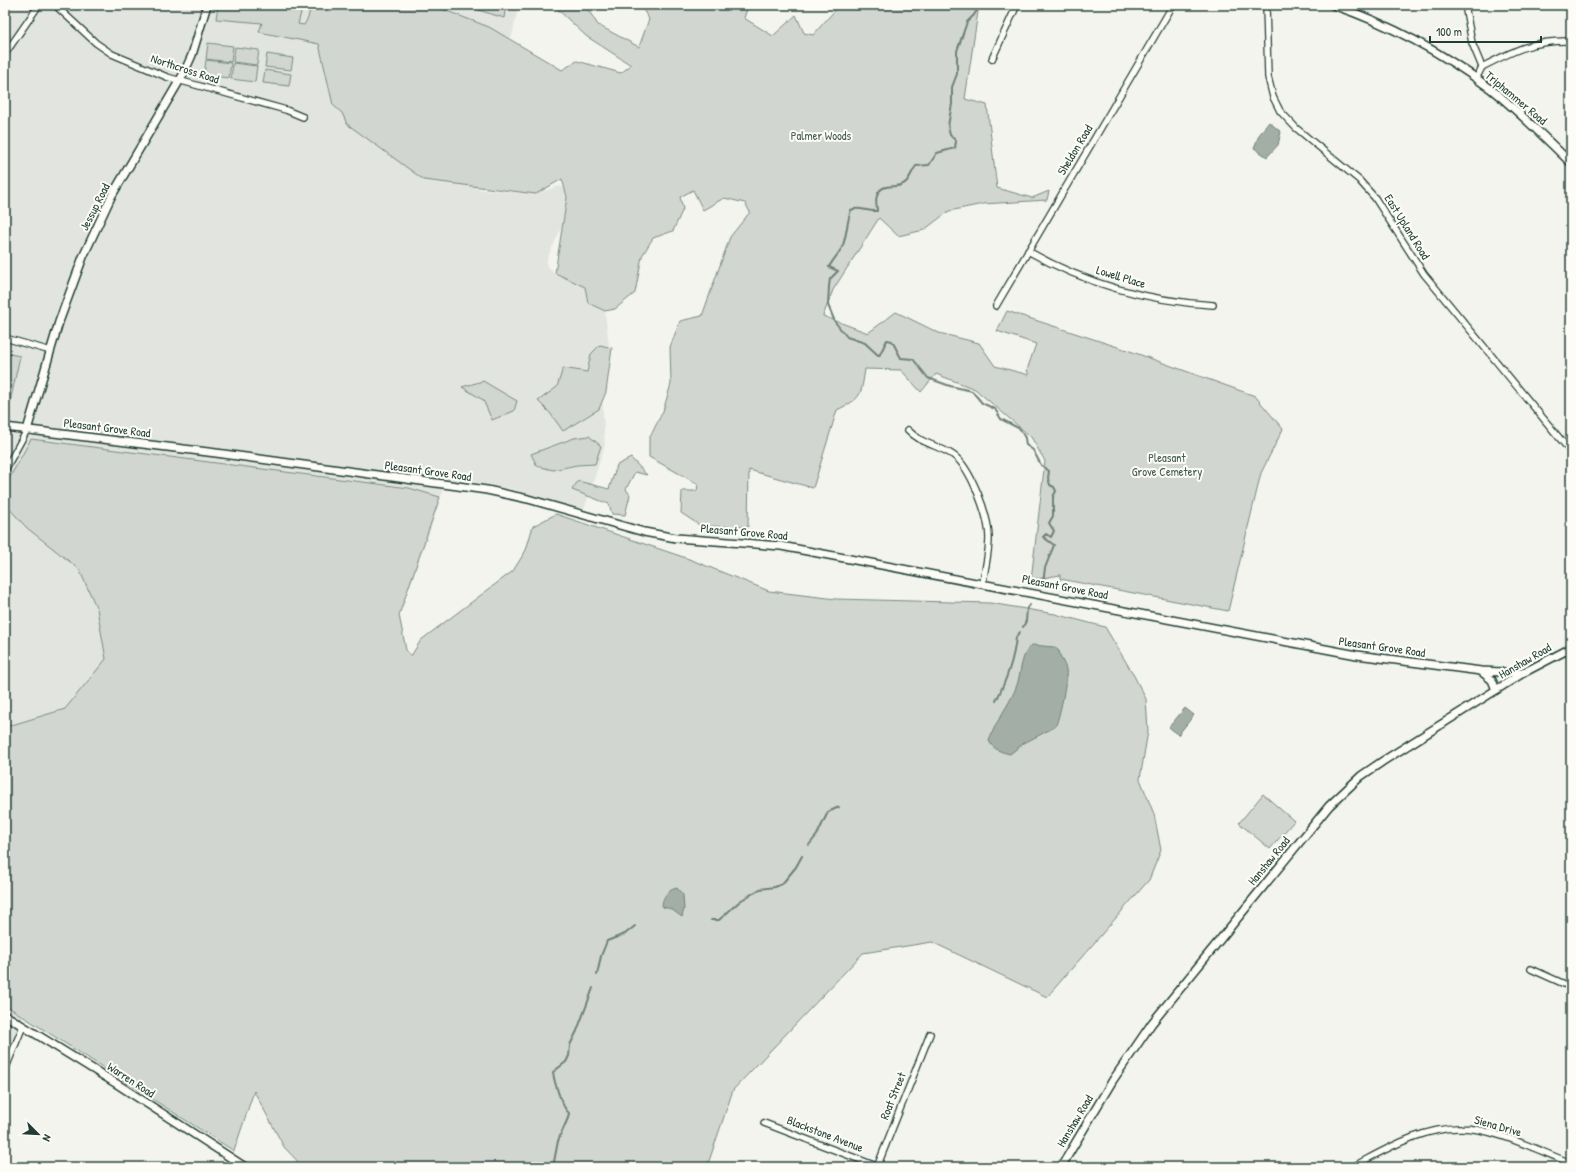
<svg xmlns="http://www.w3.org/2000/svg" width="1576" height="1172" viewBox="0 0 1576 1172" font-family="'Patrick Hand',sans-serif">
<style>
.built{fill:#e2e5df}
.green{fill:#d1d6d1;stroke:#788a82}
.water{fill:#a3aea7;stroke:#6e8179}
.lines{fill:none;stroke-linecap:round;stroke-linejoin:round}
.stream{stroke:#6e8179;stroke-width:2}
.minor-casing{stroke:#1f3d34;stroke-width:8}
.tertiary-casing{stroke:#1f3d34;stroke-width:10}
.minor{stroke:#fdfcf7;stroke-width:5.5}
.tertiary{stroke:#fdfcf7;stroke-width:7}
.labels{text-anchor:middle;stroke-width:4;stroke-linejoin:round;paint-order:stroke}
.street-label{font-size:12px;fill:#1f3d34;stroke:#fdfcf7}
.park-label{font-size:12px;fill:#435c53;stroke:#fdfcf7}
</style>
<rect width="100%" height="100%" fill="#f4f4ef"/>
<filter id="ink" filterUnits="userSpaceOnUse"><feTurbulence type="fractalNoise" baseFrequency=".025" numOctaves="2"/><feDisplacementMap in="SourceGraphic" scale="8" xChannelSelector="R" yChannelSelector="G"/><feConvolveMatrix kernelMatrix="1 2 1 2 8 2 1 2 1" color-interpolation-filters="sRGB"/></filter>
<g filter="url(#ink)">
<!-- built -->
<path class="built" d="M 5,5 L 519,5 L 477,189 L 536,194 L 556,187 L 561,186 L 565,190 L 567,210 L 561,229 L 547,259 L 547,266 L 555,273 L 577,281 L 585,287 L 588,303 L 605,311 L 609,346 L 602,395 L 605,445 L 584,510 L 515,490 L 467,481 L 446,480 L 433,522 L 399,615 L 406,650 L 411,656 L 256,952 L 234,1151 L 24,1017 L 5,1060 Z"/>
<!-- green -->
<g class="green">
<path d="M 218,5 L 303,5 L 298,24 L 304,25 L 308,18 L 311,5 L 431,5 L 489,27 L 562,70 L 577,61 L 621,73 L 631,65 L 586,36 L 553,5 L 585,5 L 598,25 L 639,47 L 649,19 L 640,5 L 737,5 L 747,9 L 744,18 L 773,36 L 796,15 L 804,33 L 813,35 L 836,9 L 836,5 L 979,5 L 965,99 L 987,105 L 997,188 L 1032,198 L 1049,191 L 1047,200 L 983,204 L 949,211 L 924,230 L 898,236 L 879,218 L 833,290 L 823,316 L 868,333 L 896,312 L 939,333 L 979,343 L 995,366 L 1029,375 L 1027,370 L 1036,344 L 997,331 L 1007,311 L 1127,350 L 1255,396 L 1283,429 L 1261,473 L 1228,611 L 1060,579 L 1060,575 L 1031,580 L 1045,461 L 1031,437 L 975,389 L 936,374 L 921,392 L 901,370 L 865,369 C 861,396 862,398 837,410 L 813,488 L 749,470 L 748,527 L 701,526 L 681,513 L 682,491 L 697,491 L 698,484 L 649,457 L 649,439 L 663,411 L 671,384 L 670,347 L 680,321 L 702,316 L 730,237 L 750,212 L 745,203 L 724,198 L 703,210 L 693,190 L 680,197 L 683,209 L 673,231 L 653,238 L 642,256 L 635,293 L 615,309 L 605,311 L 588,303 L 585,287 L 555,273 L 567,197 L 562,179 L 536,194 L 424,180 L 347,124 L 342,113 L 333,105 L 319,44 L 259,32 L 262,23 L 216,19 Z"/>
<path d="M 462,5 L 506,5 L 504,18 Z"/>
<path d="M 208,43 L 233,46 L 231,62 L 206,59 Z"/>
<path d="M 235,47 L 259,50 L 257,65 L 233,62 Z"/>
<path d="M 267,54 L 293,58 L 291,70 L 265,67 Z"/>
<path d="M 206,60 L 231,63 L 229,78 L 204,75 Z"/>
<path d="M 233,63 L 257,66 L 255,82 L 231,79 Z"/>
<path d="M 265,70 L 291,74 L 289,86 L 263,83 Z"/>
<path d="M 600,345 L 612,348 L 606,392 L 599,409 L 563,431 L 550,413 L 538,401 L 557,387 L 563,368 L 587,372 L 591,354 Z"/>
<path d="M 5,353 L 20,356 L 9,407 L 5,406 Z"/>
<path d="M 483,381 L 517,401 L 514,411 L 492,420 L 483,400 L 462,387 Z"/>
<path d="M 589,436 L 601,446 L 595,464 L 577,465 L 553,470 L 537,466 L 531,454 L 574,438 Z"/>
<path d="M 31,439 L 409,488 L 440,497 L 399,615 L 406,650 L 411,656 L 421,640 L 513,571 L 526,550 L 533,526 L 556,514 L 689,559 L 769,591 L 836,599 L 990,603 L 1055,614 L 1105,627 L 1132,672 L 1146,699 L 1148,731 L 1140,779 L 1154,814 L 1161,850 L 1149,880 L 1047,997 L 932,942 L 863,953 L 733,1090 L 707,1167 L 303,1167 L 284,1147 L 254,1091 L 234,1151 L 5,1005 L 5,727 L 65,709 L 106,659 L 97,609 L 79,569 L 27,528 L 5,504 L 5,486 Z"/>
<path d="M 631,458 L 647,475 L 635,472 L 626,489 L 630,495 L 625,515 L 612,514 L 609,504 L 572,490 L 578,481 L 609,489 L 617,465 Z"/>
<path d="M 1263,794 L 1294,821 L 1270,849 L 1239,823 Z"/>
</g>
<!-- water -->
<g class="water">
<path d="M 1269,122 L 1281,132 L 1278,145 L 1267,157 L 1254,148 L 1259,135 Z"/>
<path d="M 1032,645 L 1054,647 L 1059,651 C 1060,658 1064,662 1066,669 C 1068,677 1059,721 1055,727 L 1024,743 L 1010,754 C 1001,752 994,750 989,741 C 995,721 1010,705 1017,685 C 1021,673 1021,653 1032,645 Z"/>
<path d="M 1185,708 L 1194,715 L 1178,735 L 1169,727 Z"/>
<path d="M 677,888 L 683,895 L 684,909 L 682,917 L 671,909 L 663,907 L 662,905 C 663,896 668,890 677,888 Z"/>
</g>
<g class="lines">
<!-- stream -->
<g class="stream">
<path d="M 980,5 L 974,15 L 967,22 L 957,51 L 957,74 L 952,87 L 952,104 L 948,126 L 950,135 L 956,141 L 955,148 L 937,153 L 929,165 L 916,166 C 912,171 910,178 906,182 C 898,191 882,180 877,196 C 875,200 877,207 877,211 C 867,212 859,206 851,210 C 847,222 847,233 843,245 C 840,253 833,259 829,267 L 838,271 L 830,279 L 829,286 L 828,305 L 835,322 L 847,337 L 865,343 L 879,356 L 887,340 L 892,341 L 901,358 L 913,359 L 928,378 L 950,386 L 972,391 L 982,403 L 995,409 L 1001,419 L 1020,429 L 1025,438 L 1026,445 L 1033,450 L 1041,465 L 1049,471 L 1048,478 L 1050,485 L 1054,487 L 1056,491 L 1053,497 L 1053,516 L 1049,523 L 1054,531 L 1051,537 L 1046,534 L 1043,537 L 1054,545 L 1045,568 L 1043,583"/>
<path d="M 1023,627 L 1026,621 L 1027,608 L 1030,605"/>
<path d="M 996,701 C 1006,681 1014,659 1016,637 L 1020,632"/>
<path d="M 809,845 L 817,835 L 828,812 L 839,807"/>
<path d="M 711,920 L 719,920 L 740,901 L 760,889 L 775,887 L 782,884 L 796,867 L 802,856"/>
<path d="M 597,975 L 601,956 L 607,941 L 625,934 L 635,926"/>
<path d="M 553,1167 L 558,1141 L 568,1118 L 569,1113 C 562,1108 554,1081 553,1072 L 566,1062 L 569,1056 L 570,1045 L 577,1031 L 593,988"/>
</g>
<!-- minor casing -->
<g class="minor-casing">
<g id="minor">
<path d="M 55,5 L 96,43 L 112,54 L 167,77 L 286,110 L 303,117"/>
<path d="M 1266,5 L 1268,77 L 1273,97 L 1280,111 L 1296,128 L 1359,180 L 1375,198 L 1424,274 L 1571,452"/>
<path d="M 1465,5 L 1472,43 L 1482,67"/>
<path d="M 5,54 L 39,5"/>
<path d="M 992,59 L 1017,5"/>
<path d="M 1476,79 L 1482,67 C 1515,50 1533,40 1571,41"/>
<path d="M 1028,251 C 1084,283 1148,301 1213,305"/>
<path d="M 996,306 L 1173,5"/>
<path d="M 5,338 L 51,351"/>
<path d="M 908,430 C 921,444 938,445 953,455 C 971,467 989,517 989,538 C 989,553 985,568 983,583"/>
<path d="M 5,470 L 27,430"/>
<path d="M 1531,969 L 1571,987"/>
<path d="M 5,1070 L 23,1026"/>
<path d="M 764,1123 L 879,1167"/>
<path d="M 877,1167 L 930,1034"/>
<path d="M 1352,1167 C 1385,1150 1422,1127 1461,1128 C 1494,1128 1539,1151 1571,1163"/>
</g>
</g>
<!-- tertiary casing -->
<g class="tertiary-casing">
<g id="tertiary">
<path d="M 1333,5 C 1389,24 1443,53 1491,89 C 1519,111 1545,138 1571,163"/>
<path d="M 5,427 L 216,453 L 487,490 L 528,499 L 644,532 L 676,538 L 781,546 L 1357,655 L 1481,671 L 1523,673"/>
<path d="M 27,430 L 59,322 L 83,257 L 111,197 L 184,73 L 192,55 L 207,5"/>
<path d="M 1482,672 L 1492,680 L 1496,690"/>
<path d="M 5,1015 L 117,1084 L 245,1167"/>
<path d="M 1061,1167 L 1113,1080 L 1152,1023 L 1329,806 L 1361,776 L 1383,761 L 1523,673 L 1571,648"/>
</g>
</g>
<!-- minor -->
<use href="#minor" class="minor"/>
<!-- tertiary -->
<use href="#tertiary" class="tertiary"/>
</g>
</g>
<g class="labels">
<!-- street labels -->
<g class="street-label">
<text transform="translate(185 69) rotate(18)" y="4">Northcross Road</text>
<text transform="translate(1516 98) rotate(40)" y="4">Triphammer Road</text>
<text transform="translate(1075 150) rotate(-59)" y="4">Sheldon Road</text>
<text transform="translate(95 207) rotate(-63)" y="4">Jessup Road</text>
<text transform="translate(1407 227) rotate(58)" y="4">East Upland Road</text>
<text transform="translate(1121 277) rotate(17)" y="4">Lowell Place</text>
<text transform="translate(107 428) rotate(7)" y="4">Pleasant Grove Road</text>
<text transform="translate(428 471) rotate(8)" y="4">Pleasant Grove Road</text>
<text transform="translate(744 532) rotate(5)" y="4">Pleasant Grove Road</text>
<text transform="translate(1065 587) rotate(11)" y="4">Pleasant Grove Road</text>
<text transform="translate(1382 647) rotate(8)" y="4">Pleasant Grove Road</text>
<text transform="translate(1525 661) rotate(-30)" y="4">Hanshaw Road</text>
<text transform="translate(1269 861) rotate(-51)" y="4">Hanshaw Road</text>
<text transform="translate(131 1080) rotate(33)" y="4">Warren Road</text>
<text transform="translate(893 1096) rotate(-68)" y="4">Roat Street</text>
<text transform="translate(1075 1121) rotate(-59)" y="4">Hanshaw Road</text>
<text transform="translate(1498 1126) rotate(16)" y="4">Siena Drive</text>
<text transform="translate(825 1134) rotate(21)" y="4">Blackstone Avenue</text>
</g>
<!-- park labels -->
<g class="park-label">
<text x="821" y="140">Palmer Woods</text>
<text x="1167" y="462">Pleasant<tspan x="1167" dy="14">Grove Cemetery</tspan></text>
</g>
</g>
<!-- margin -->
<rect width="1576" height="1172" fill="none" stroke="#fdfcf7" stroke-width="20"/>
<rect x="10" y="10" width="1556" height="1152" fill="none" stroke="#1f3d34" stroke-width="1.5" filter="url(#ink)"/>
<!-- north arrow -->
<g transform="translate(38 1134) rotate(114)" stroke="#fdfcf7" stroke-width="3" paint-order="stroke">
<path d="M0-3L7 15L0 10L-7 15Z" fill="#1f3d34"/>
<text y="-6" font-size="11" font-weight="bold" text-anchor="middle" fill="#1f3d34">N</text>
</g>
<!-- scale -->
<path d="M1430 36v6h111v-6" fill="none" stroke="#1f3d34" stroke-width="2"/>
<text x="1436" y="36" font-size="12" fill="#1f3d34" stroke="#fdfcf7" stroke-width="3" paint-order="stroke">100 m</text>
</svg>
